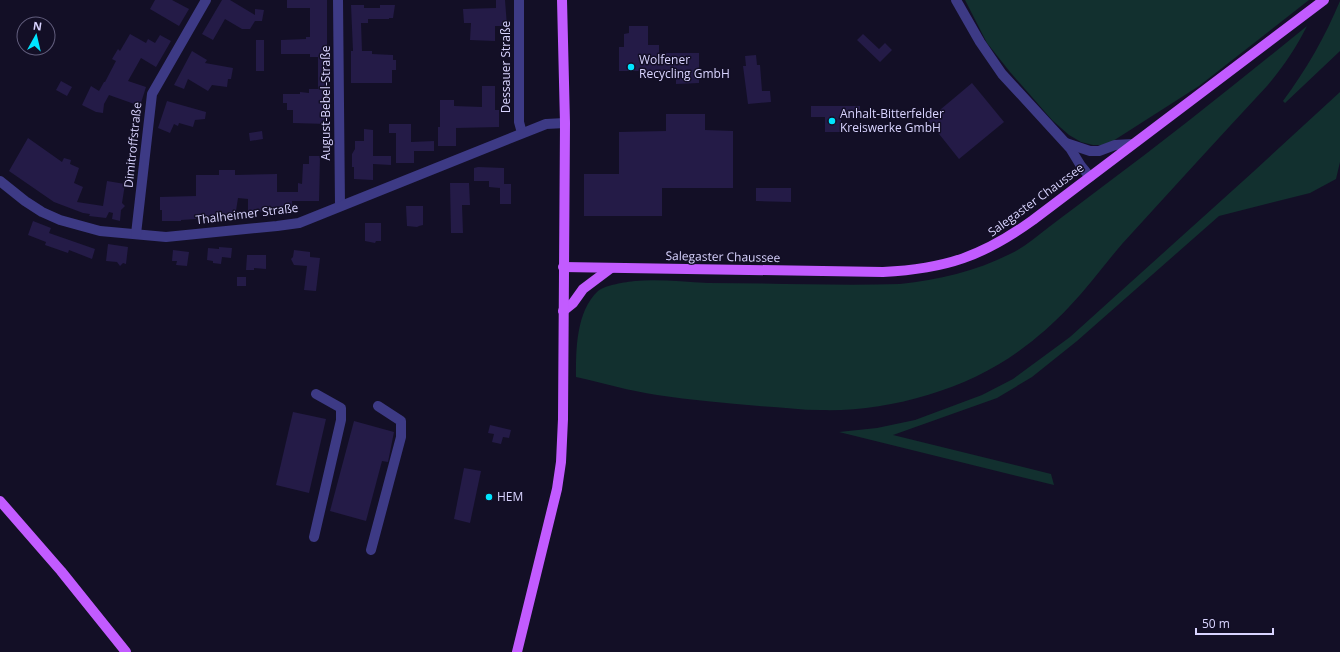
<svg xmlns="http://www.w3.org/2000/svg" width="1340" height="652" viewBox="0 0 1340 652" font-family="'Open Sans',sans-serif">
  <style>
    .green { fill: #12302f }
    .building { fill: #241b47 }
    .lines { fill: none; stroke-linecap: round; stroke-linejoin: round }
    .minor { stroke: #3d3a85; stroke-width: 10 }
    .major { stroke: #c25bff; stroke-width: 10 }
    .poi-dot { fill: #00e5ff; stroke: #130f26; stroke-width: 1.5 }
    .labels { text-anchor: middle; stroke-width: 3; stroke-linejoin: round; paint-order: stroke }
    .poi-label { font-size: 12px; fill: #d9d4ff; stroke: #130f26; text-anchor: start }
    .street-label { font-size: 12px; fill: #d9d4ff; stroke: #130f26 }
  </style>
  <rect width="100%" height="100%" fill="#130f26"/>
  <!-- green -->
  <g class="green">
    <path d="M965,0h344l-110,86 -86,55 -11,4h-9l-12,-3 -12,-7 -17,-15 -42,-48 -23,-29z"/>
    <path d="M1340,1v50l-55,52 -2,-2c23,-31 42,-64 57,-100z"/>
    <path d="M1307,26c-11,22 -24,41 -40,60 -49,53 -97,105 -145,158 -18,21 -34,43 -53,63 -15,16 -32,31 -50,44 -53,39 -132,61 -198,59 -20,0 -41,-3 -62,-4 -34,-3 -68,-6 -102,-11 -27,-4 -54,-12 -81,-18 0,-28 0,-65 22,-86 7,-6 28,-9 37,-10 25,-2 49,1 73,2 64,0 128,3 192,1 39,-4 77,-13 112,-31 14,-7 25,-17 37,-26 18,-14 36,-27 53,-40 70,-52 137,-106 205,-161z"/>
    <path d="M1340,92v70l-4,17 -26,14 -91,23 -142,125 -45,36 -35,21 -104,37 158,39 3,11 -215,-53 38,-4 38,-8 67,-25 31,-16 57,-42 183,-165z"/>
  </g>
  <!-- building -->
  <g class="building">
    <path d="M155,0h17l17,9 -10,17 -29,-17z"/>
    <path d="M222,0h8l25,15v-6l9,1 -2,11h-7l-5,8h-8l-17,-10 -12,21 -11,-6z"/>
    <path d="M287,0h40v124l-34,-1v-13h-6v-7h-4v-9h17v-2l9,1v-4h9v-32h-8v-3h-29v-14l25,-1v-2h4v-29h-23z"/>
    <path d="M496,0h9l2,26h-12v15l-25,-1 1,-17h-7l-1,-14 33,-1z"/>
    <path d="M351,5h13v3h16v-3h15l-2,13h-4v1h-21v4h-7l1,28h10v3l21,1v5h3v10h-4v13h-41v-32h2z"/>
    <path d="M629,26h19v19h11v8h40v30l-23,1v-13h-57v-24h5v-13l5,-1z"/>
    <path d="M130,34l16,9 2,-4 7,4 5,-8 11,6 -15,26 -15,-9 -13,23 18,6 -6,19 -31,-11 -5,9 -1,9 -7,-1 -14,-7 9,-19 8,5 5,-9h1l11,-21 -4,-2 6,-10 2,2z"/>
    <path d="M863,34l16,15 6,-6 7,7 -12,12 -23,-22z"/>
    <rect x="256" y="40" width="8" height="31"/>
    <path d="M192,51l15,9 -2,3 28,5 -2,11h-3l-1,8 -15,-2 -4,6 -20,-12 -4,10 -10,-4z"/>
    <path d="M756,55l1,10h3l2,26h8l1,11 -23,2 -5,-38h3l-1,-10z"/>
    <path d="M61,81l11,6 -5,9 -11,-6z"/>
    <path d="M972,83l32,39 -45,37 -31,-39z"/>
    <path d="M482,86h13v24h4v17l-43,1v18h-18v-19h2v-27h14v6l28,1z"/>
    <path d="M167,101l39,11 -1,7 -10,1 -2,7 -14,-4 -1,3 -4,-2 -4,9 -12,-5z"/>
    <path d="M811,106h49v11h-19v15h-16v-15h-14z"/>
    <path d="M666,114h39v16l28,1v57h-71v28h-78v-42h35v-42l47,-1z"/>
    <path d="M389,124h22v18l23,-1v10h-20v12h-18v-30h-7z"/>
    <path d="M364,129l9,1v26h18v9l-18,-1v16l-19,-1v-12h-2v-13l3,-5v-8h9z"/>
    <path d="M262,131l1,8 -13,2 -1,-8z"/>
    <path d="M28,138l34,24 2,-4 7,2 -1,4 9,4 -5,15 9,4 -6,15 26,4 4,-25 18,3 -3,19 3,3 -4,4 -1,11 -8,-2 1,-6 -4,-1 -3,6 -17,-2 1,-2 -7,-1 -29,-11 -45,-31z"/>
    <path d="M309,156h11l-1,45h-27v8h-6v2l-38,1v-13l-10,-1 -3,19h-39v2l-15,1v1h-19v-11h-2v-13l36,-1v-21h23v-5h16v5l42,-1v18h21v-9l4,1 1,-20h6z"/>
    <path d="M478,167l26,1v16h7v20h-11v-16l-11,-1v-6h-15v-13z"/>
    <path d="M450,183h19l1,22h-8l1,28h-12z"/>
    <path d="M756,188h35v14l-35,-1z"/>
    <path d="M406,206h17v19l-4,1 -2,1 -10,-1z"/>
    <path d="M33,221l18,7 -2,5 46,16 -3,10 -23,-9 -1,3 -23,-8 1,-3 -18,-7z"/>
    <path d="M365,223h16v18h-5l-1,2 -10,-2z"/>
    <path d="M108,244l20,3 -2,17 -3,-1 -3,3 -3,-4 -11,-1z"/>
    <path d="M219,247l13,1 -1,10 -9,-1 -1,7 -8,-1v-2l-6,-1 1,-12 11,1z"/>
    <path d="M173,250l16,2 -2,14 -11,-1 1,-4h-5z"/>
    <path d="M294,250l16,2v5l10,1 -4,33 -12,-1 3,-24 -13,-1 -3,-6 2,-2z"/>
    <path d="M247,255h19v14l-12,-1v2h-8z"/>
    <rect x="237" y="277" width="9" height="9"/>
    <path d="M293,412l33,7 -17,74 -33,-8z"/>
    <path d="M354,421l40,11 -6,30 -6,-1 -16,60 -36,-10z"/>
    <path d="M490,425l21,5 -2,8 -6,-1 -2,7 -9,-2 2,-8 -6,-1z"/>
    <path d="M464,468l17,3 -11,52 -16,-4z"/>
  </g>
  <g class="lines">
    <!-- minor -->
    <g class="minor">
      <path d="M338,0l2,206"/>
      <path d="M519,0v122l3,11"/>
      <path d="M956,0l24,42 22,32 68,74 11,18 9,11"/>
      <path d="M1066,143l24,8h9l16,-6 17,-1"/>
      <path d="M0,181l25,20 17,11 18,8 40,11 66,6 111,-11 22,-3 247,-99 19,-1"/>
      <path d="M136,234l16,-140 54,-94"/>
      <path d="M314,537l27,-117v-12l-25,-14"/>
      <path d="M371,550l30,-113v-16l-23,-15"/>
    </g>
    <!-- major -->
    <g class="major">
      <path d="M563,267l320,5c63,-3 100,-16 150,-52l291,-220"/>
      <path d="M563,311l10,-8 10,-14 28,-21"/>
      <path d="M0,501l61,70 65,81"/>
      <path d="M517,652l40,-163 4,-27 2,-43 2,-296 -3,-123"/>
    </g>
  </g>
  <!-- markers -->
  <g class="poi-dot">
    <circle cx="631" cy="67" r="4"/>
    <circle cx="832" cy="121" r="4"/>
    <circle cx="489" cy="497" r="4"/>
  </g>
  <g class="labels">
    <!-- poi labels -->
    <g class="poi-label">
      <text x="639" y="64">Wolfener<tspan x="639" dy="14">Recycling GmbH</tspan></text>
      <text x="840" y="118">Anhalt-Bitterfelder<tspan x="840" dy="14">Kreiswerke GmbH</tspan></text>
      <text x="497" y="501">HEM</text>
    </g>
    <!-- street labels -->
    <g class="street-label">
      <text transform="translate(506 67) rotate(-90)" y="4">Dessauer Straße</text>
      <text transform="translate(326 103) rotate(-90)" y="4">August-Bebel-Straße</text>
      <text transform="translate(133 145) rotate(-84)" y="4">Dimitroffstraße</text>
      <text transform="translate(1036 200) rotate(-36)" y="4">Salegaster Chaussee</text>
      <text transform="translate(247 214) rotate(-7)" y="4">Thalheimer Straße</text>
      <text transform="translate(723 257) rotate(1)" y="4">Salegaster Chaussee</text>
    </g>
  </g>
  <!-- north arrow -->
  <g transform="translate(36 36) rotate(8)"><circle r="19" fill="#130f26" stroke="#625e7d"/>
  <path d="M0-3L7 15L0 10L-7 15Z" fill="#00e5ff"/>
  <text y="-6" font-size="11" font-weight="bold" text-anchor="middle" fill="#d9d4ff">N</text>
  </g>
  <!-- scale -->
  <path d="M1196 628v6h77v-6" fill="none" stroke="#d9d4ff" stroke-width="2"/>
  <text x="1202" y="628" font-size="12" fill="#d9d4ff" stroke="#130f26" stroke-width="3" paint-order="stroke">50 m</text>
</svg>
